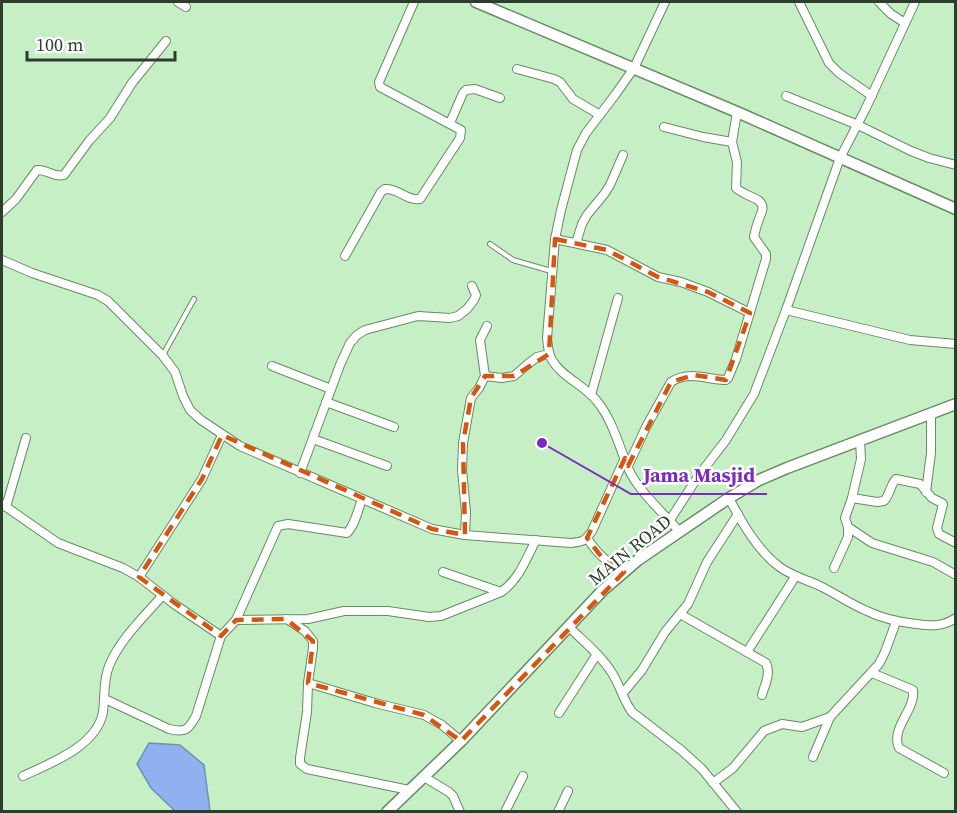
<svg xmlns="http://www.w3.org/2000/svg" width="957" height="813" viewBox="0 0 957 813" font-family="'Source Serif 4',serif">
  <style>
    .water { fill: #90b0ef; stroke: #738eb5; stroke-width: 1.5 }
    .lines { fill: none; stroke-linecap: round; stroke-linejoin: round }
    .lane-casing { stroke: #678b65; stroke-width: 6 }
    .street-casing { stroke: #678b65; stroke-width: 10 }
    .secondary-casing { stroke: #678b65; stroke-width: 13 }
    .lane { stroke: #fff; stroke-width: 4 }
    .street { stroke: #fff; stroke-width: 8 }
    .secondary { stroke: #fff; stroke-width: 10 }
    .marked { fill: none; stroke: #d5560f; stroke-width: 4.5; stroke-dasharray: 12 8; stroke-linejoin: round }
    .labels { text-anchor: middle; stroke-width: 5; stroke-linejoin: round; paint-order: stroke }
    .street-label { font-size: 18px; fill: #2e3e2d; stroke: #fff }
    .leader { fill: none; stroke: #7b2cbf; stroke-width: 2 }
    .callout-dot { fill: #7b2cbf; stroke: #fff; stroke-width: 2 }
    .callout-label { font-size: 20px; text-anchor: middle; font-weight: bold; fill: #7b2cbf; stroke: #fff; stroke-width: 5; stroke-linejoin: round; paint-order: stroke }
  </style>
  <rect width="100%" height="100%" fill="#c7efc5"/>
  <!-- water -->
  <path class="water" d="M149,743l31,2 24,20 6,46h-35l-24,-23 -14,-24z"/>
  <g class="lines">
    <!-- lane casing -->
    <g class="lane-casing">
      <g id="lane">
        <path d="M490,244l23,16 38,11"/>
        <path d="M163,355l31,-56"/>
      </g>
    </g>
    <!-- street casing -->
    <g class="street-casing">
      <g id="street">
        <path d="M178,2l8,5"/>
        <path d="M665,2l-31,66 -19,27 -29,38 -9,17 -16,60 -6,29 -8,99c1,7 1,16 5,22 10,17 32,25 44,40 17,20 23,47 33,70 8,19 36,45 50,61"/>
        <path d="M799,2l30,61 10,10 33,23"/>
        <path d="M879,2l12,12 14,9"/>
        <path d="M517,69l37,10 6,3 13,17 27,16"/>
        <path d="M786,96l72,29 53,26 18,7 27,7"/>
        <path d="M450,123l13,-30 3,-3 9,-1 25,9"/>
        <path d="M664,127l39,10 29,5"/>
        <path d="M2,212l14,-13 21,-29c10,-1 17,8 27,5l25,-34 21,-23 22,-35 34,-42"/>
        <path d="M555,239l52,11 51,27 23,5 27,10 42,21"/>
        <path d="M576,243l6,-19 5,-9 18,-22 5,-8 13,-30"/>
        <path d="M345,256l36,-64 4,-3c14,-1 21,12 35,10l40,-61 1,-8 -81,-43 -1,-5 35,-80"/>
        <path d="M2,260l30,13 66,22 10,6 55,55 12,16 8,24 7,14 11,10 39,26 192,83 33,6 106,8c12,-1 14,-2 21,-12l33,-73"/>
        <path d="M786,310l124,30 46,4"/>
        <path d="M272,366l59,23"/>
        <path d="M485,376l-5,-36 7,-14"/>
        <path d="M591,395l27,-97"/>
        <path d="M326,402l68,25"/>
        <path d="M313,439l74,27"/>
        <path d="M628,466l18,-39 25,-45c18,-12 36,-2 55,-2l2,-2 8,-19 30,-100v-5l-12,-17c1,-5 2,-10 4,-15 2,-8 9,-15 0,-22 -7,-4 -15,-6 -22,-12l1,-26 -5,-20 5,-30"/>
        <path d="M300,473l40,-108 10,-22 7,-8 8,-5 53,-14 32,2 8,-2 9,-7 7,-9 2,-5 -4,-9"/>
        <path d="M926,492l5,-39v-39"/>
        <path d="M729,498c12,23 27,50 48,67 12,10 27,14 41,20 17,8 32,19 49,26 16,8 32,11 49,13 15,2 26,3 40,-6"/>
        <path d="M852,498l25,4 7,-1c6,-6 6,-16 12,-22l24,5 12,14 10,5 1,1 -6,24 2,6 17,9"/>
        <path d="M2,504l56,39 65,25 16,9 35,27 47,32"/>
        <path d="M6,507l20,-69"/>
        <path d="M670,520l29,-45 27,-35 28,-46 32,-84 54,-152 25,-48 50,-108"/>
        <path d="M848,527l24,16 61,19 23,13"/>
        <path d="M465,535l1,-23 -4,-42 1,-27 8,-45 8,-10 6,-12 17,2 12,-2 15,-13 8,-6 12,-3"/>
        <path d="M587,538c12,18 19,23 37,34"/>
        <path d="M834,568l14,-31v-10l-3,-9 7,-20 9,-39 -1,-19"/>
        <path d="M443,572l58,20"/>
        <path d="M139,577l63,-98 20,-44"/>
        <path d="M680,614l86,49c5,11 -1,21 -4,32"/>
        <path d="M287,619l18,12 8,10v7l-5,35 -1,29 -7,46v6l7,5 102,21"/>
        <path d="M236,620l72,-1 36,-8h44l41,6 12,-1 60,-24c18,-12 25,-33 35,-52"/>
        <path d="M569,627c14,14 32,28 43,46 8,12 11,27 20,39l49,38 21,19 35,43"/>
        <path d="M747,652l48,-75"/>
        <path d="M872,673l41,17c3,20 -23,38 -14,58l45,25"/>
        <path d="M308,683l67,20 49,12 18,10 19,16"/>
        <path d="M623,693l19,-23 23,-38 23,-28 19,-42 31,-48"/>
        <path d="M105,699l64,30c17,4 19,1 27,-13l25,-80 15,-16 42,-94 10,-2 59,9c8,-8 11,-23 15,-34"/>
        <path d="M559,713l38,-59"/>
        <path d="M813,757l17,-40 49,-53 6,-12 11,-30"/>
        <path d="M23,776c28,-13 74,-30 80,-64 2,-16 0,-31 6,-46 11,-27 34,-48 53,-70"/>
        <path d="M424,777l25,15 4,4 7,16"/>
        <path d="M713,783l20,-15 31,-37 18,-7 20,3 28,-10"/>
        <path d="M505,812l18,-36"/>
        <path d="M558,812l10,-21"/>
      </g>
    </g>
    <!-- secondary casing -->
    <g class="secondary-casing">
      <g id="secondary">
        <path d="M476,2l261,110 219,97"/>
        <path d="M387,812l74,-71 142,-151 35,-30 91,-62 30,-18 28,-12 169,-64"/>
      </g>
    </g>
    <!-- lane -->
    <use href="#lane" class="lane"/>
    <!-- street -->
    <use href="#street" class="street"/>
    <!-- secondary -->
    <use href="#secondary" class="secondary"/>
  </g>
  <!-- marked area -->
  <path class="marked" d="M555,239l52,11 51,27 50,15 42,21 -24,67 -32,-5 -23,7 -43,84 -3,-8 -38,80 16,21 21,13 -163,169 -37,-26 -116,-32 5,-42 -27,-22 -50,1 -15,16 -82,-59 63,-98 20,-44 210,94 33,6 -2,-92 8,-45 14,-22h29l35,-22z"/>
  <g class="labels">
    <!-- street labels -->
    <g class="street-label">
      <text transform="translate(630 550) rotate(-39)" y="6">MAIN ROAD</text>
    </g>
  </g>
  <!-- callouts -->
  <path class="leader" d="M542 443L631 494H767"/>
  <circle class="callout-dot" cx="542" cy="443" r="6"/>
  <g class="callout-label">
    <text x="699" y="482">Jama Masjid</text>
  </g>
  <!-- border -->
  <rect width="957" height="813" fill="none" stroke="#2e3e2d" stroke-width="6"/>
  <!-- scale -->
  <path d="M27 51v9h148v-9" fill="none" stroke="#2e3e2d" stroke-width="3"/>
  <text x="36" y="51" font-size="18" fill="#2e3e2d" stroke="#ffffff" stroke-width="4.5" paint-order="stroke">100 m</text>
</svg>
